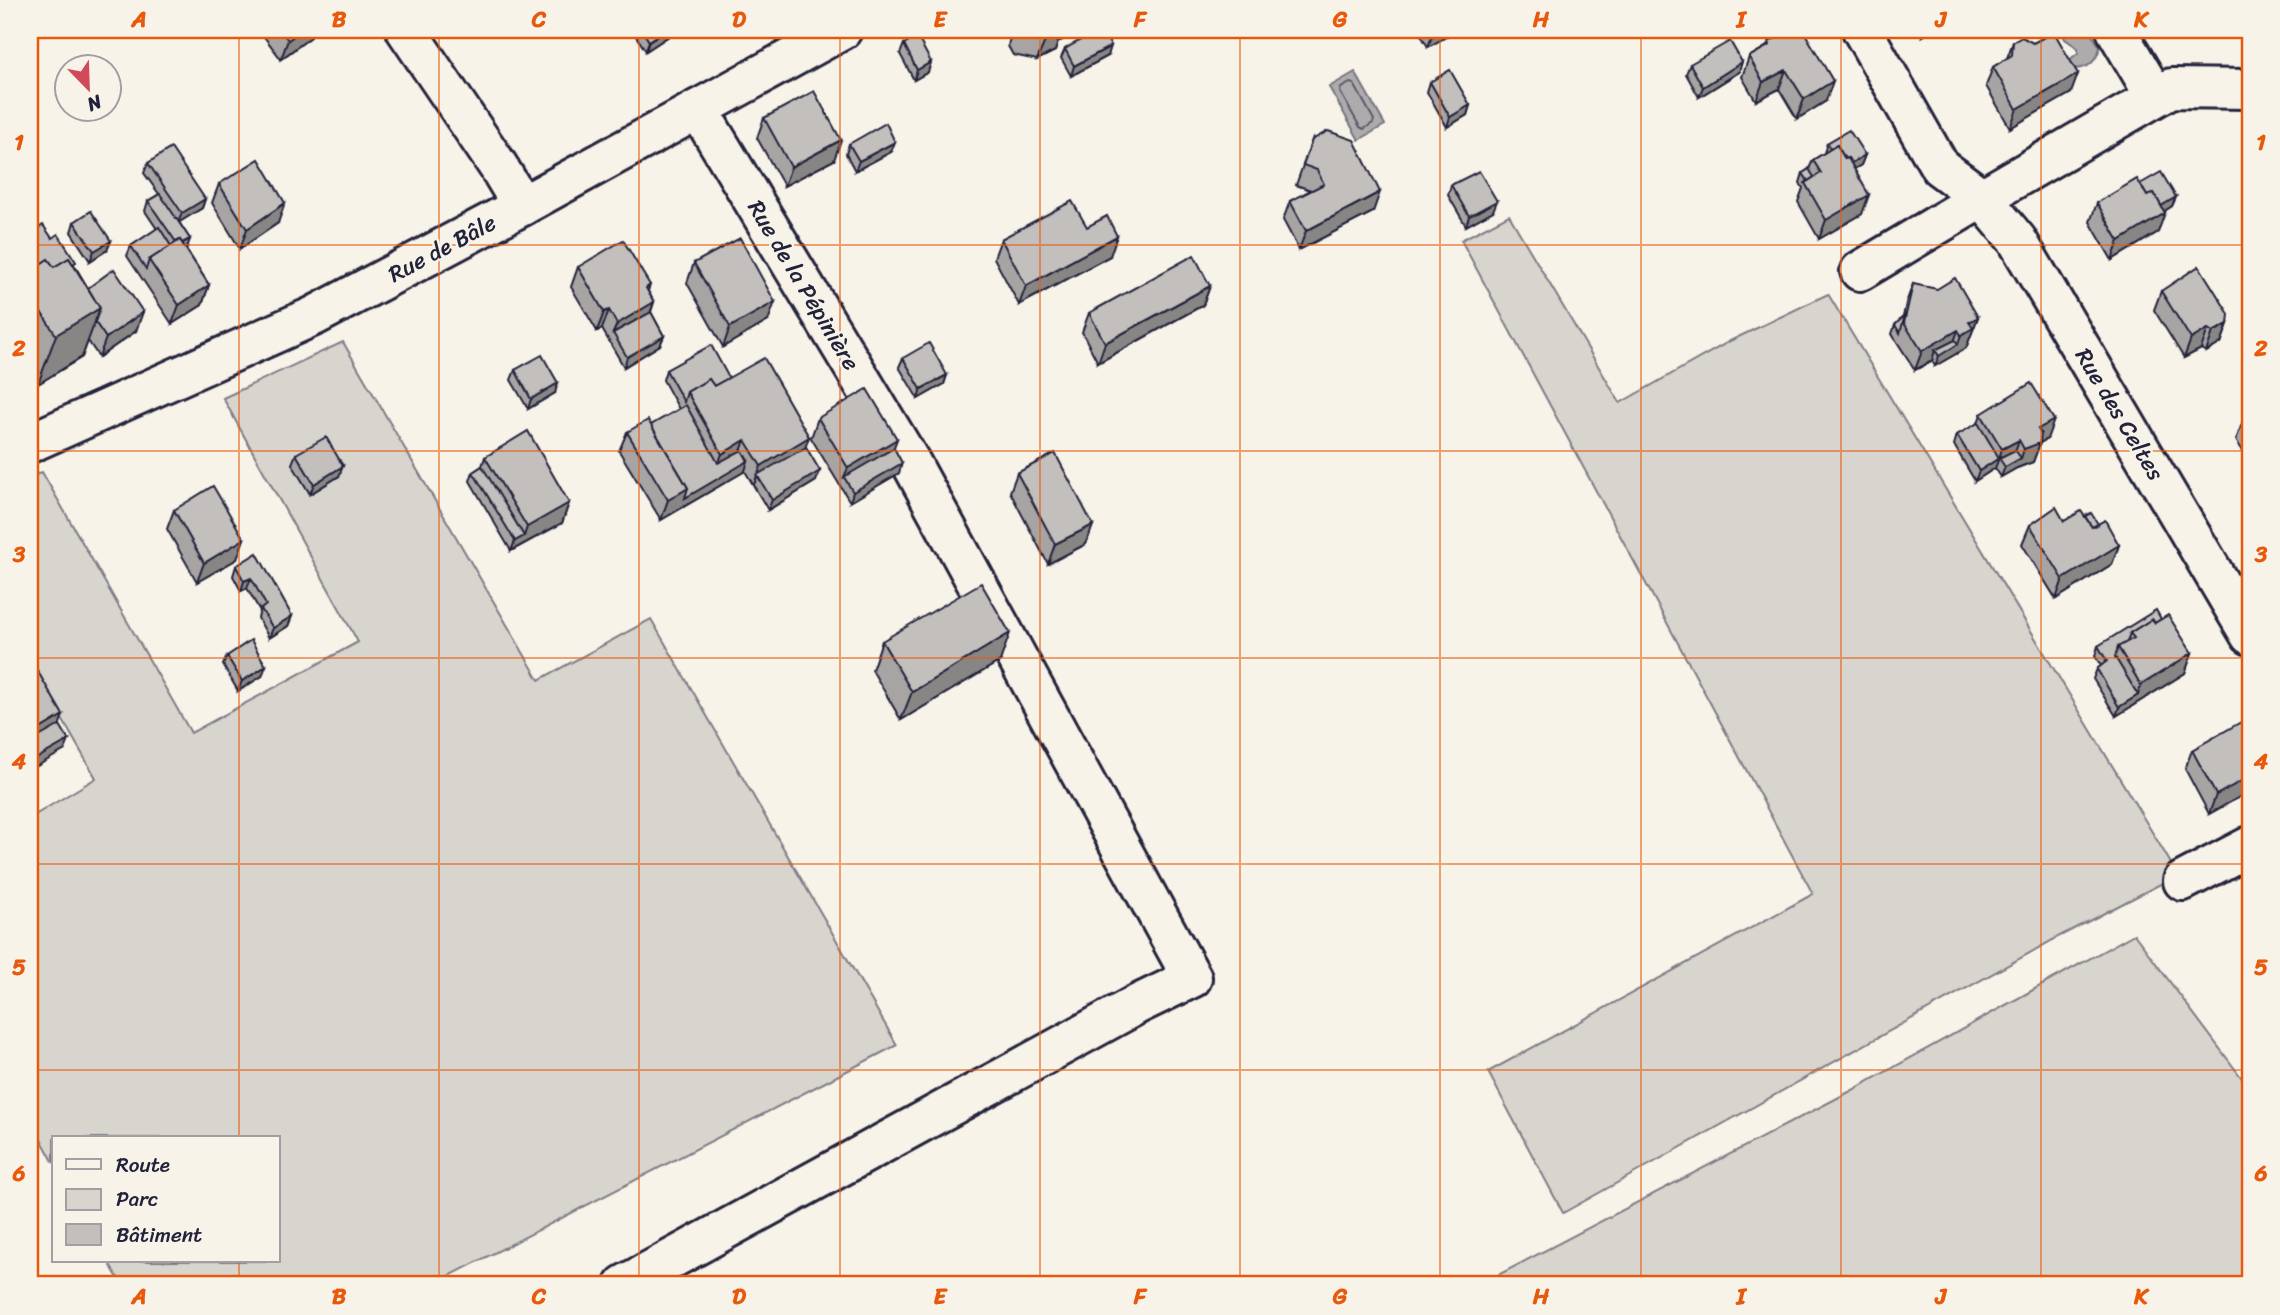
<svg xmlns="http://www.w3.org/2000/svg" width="2280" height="1315" viewBox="0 0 2280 1315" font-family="Sriracha,sans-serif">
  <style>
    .green { fill: #d8d5cf; stroke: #7d7c85; stroke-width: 2 }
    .water { fill: #aeabad; stroke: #76747f; stroke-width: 2 }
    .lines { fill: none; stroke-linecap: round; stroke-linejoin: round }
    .shore { stroke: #5a5969; stroke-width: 2 }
    .minor-casing { stroke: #22223b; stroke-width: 44 }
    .minor { stroke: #f7f3e8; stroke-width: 38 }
    .wall { fill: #a7a4a3; stroke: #22223b; stroke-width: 2 }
    .shaded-wall { fill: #888684; stroke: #22223b; stroke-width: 2 }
    .building { fill: #c2bfbd; stroke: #22223b; stroke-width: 2 }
    .grid { fill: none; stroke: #e8590c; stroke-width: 2; stroke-opacity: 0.55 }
    .labels { text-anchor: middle; stroke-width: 5; stroke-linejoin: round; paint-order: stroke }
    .street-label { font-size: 23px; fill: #22223b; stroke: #f7f3e8 }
    .neatline { fill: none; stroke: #e8590c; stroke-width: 2.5 }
    .grid-label { font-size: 23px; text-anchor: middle; font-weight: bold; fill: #e8590c }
  </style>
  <rect width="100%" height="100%" fill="#f7f3e8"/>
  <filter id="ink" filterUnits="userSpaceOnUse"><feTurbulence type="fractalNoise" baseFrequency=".0143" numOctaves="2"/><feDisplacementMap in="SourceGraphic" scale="14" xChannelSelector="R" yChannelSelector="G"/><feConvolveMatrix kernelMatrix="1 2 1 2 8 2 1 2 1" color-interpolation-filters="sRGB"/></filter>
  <g filter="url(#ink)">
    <!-- green -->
    <g class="green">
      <path d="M1509,215l111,188 112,-63 96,-46 350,581 -118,61 -497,277 -75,-141 325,-178 -352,-654z"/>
      <path d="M343,342l196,338 112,-61 246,426 -465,240h-310l-14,-24h170v-123h-224v25l-24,-44v-301l66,-40 -66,-115v-186l12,-5 149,261 167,-91 -135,-244z"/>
      <path d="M2134,934l116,155v196h-771l370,-193z"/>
    </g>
    <!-- water -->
    <g class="water">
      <path d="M2061,30h28l11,17c-4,16 -14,24 -31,21l-1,-7 10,-8v-5l-13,-9z"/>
      <path d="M1355,72l30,53 -26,15 -30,-53z"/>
    </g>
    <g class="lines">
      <!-- shore -->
      <path class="shore" d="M1350,83l4,1 20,36 -1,3 -9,6 -4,-2 -20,-35 1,-4z"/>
      <!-- minor casing -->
      <g class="minor-casing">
        <g id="minor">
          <path d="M406,30l92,136 24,40"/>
          <path d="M1862,30l78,137 42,31 189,-110 79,1"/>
          <path d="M2116,30l39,66"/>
          <path d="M1860,271l122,-73 35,42 233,395"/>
          <path d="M30,443l284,-127 208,-110 320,-176"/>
          <path d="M2183,881l67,-35"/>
          <path d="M624,1285l512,-280 56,-27 -282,-517 -212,-352"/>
        </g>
      </g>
      <!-- minor -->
      <use href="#minor" class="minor"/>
    </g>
    <!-- wall -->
    <g class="wall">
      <path d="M259,30h54l-2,7 -30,22z"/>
      <path d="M632,30h46l-32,21z"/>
      <path d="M1006,30h88l-16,8 -3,-5 -17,9 -3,9 -18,9 -24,-5 -5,-9 2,-9z"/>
      <path d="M1418,30h40l-30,17z"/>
      <path d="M2183,30h16l-5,3z"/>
      <path d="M2209,30h41v5l-30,-2z"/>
      <path d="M1769,42l57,59 -29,18 -18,-30 -23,12 -14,-24 7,-20 18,-11z"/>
      <path d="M2013,42l58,51 -61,35 -24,-42 7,-19 14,-9z"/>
      <path d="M904,44l27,18 -3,10 -14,8 -14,-26z"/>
      <path d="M1065,49l43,7 -37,20 -10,-18z"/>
      <path d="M1690,64l49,8 -40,25 -13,-23z"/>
      <path d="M1430,82l40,23 -3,10 -20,12 -20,-35z"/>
      <path d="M764,118l70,42 -50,26 -27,-48z"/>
      <path d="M1313,137l60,75 -74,38 -16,-30 7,-19 21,-11 -15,-5z"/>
      <path d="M1827,143l38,12 -4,10 -7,4 8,45 -43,25 -21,-37 5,-14 -3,-5 3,-10 6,-4 4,-9 11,-7z"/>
      <path d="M849,144l42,8 -36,19 -9,-17z"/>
      <path d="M148,163l57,36 -3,9 -23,14 11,17 -4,10 23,36 -7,20 -30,19 -45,-68 4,-10 26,-17 -12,-18 3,-10 11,-7 -15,-21z"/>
      <path d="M219,184l59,39 -38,26 -28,-46z"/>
      <path d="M1451,185l42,26 -27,15 -18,-31z"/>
      <path d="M2176,197l-4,9 -8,5 -6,21 -46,28 -22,-38 7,-19z"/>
      <path d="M74,222l37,19 -4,9 -17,11 -19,-29z"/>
      <path d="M30,223l5,7 17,8 23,28 13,22 48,43 -37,26 -11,-16 -6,16 -44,27 -8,-13z"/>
      <path d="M1087,227l23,29 -91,49 -25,-47 7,-19z"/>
      <path d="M694,263l74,58 -45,26 -36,-64z"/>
      <path d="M578,267l72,18 -2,6 6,11 -3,10 13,24 -4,9 -36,22 -22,-38 -5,2 -26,-44z"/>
      <path d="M1913,284l65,33 -12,31 -31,18 -3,-5 -17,9 -23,-36 3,-9 8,-8 3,-14z"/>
      <path d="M1210,286l-7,19 -105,58 -16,-31 7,-19z"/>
      <path d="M2161,291l67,33 -7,19 -15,9 -5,-3 -17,9 -30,-48z"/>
      <path d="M903,358l44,17 -3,9 -26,15 -19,-32z"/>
      <path d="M515,370l40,23 -27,16 -17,-29z"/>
      <path d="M666,370l63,8 77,69 10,34 -48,29 -23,-39 -84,49 -42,-69 8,-19 24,-7 28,-16 -16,-29z"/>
      <path d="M1981,414l66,25 -7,4 -7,19 -16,6 -16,9 -6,-9 -20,13 -21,-36 3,-10 21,-12z"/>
      <path d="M2250,416v47l-14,-23 7,-19z"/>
      <path d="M818,418l76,30 5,25 -49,29 -39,-64z"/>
      <path d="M296,454l43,22 -29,18 -18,-30z"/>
      <path d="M485,457l84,46 -7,20 -51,28 -41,-70 3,-9 9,-6z"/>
      <path d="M1017,473l76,52 -7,19 -38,20 -38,-72z"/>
      <path d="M174,510l63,49 -40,23 -30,-53z"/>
      <path d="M2085,516l13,8 21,21 -7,19 -56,35 -34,-55 8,-19 34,-4z"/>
      <path d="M236,566l56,50 -4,10 -19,12 -11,-20 2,-7 -13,-23 -6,3 -8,-15z"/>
      <path d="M2161,619l31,34 -7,20 -69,43 -23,-37 4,-10 4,-3 -6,-10 3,-10z"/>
      <path d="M882,641l118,20 -99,59 -29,-50z"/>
      <path d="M227,656l35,20 -24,15 -15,-26z"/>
      <path d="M2250,738v53l-41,23 -24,-45 7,-19z"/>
    </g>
    <!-- shaded-wall -->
    <g class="shaded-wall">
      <path d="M302,30h11l-2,7 -30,22 7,-19z"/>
      <path d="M666,30h12l-32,21 3,-10z"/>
      <path d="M1062,30h14l-1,3 -17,9 -3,9 -18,9 8,-19z"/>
      <path d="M1081,30h13l-16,8z"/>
      <path d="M1434,30h24l-30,17z"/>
      <path d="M1925,30h7l-9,6z"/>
      <path d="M2222,30h28v5l-30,-2z"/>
      <path d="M1111,46l-3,10 -37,20 3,-10z"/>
      <path d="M931,62l-3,10 -14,8 3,-10z"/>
      <path d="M1742,62l-3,10 -40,25 4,-10z"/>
      <path d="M1786,70l-7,19 -23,12 7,-19z"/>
      <path d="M2078,74l-7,19 -61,35 7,-19z"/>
      <path d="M1833,81l-7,20 -29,18 7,-20z"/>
      <path d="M1470,105l-3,10 -20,12 3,-10z"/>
      <path d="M841,140l-7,20 -50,26 7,-19z"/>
      <path d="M895,142l-4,10 -36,19 4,-10z"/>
      <path d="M1865,155l-4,10 -23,13 4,-10z"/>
      <path d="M1380,192l-7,20 -74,38 7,-19z"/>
      <path d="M1869,195l-7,19 -43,25 7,-19z"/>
      <path d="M2176,197l-4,9 -21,14 3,-10z"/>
      <path d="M205,199l-3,9 -24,15 4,-10z"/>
      <path d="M1497,201l-4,10 -27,15 3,-10z"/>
      <path d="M285,203l-7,20 -38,26 7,-20z"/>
      <path d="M2165,213l-7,19 -46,28 7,-19z"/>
      <path d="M1117,236l-7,20 -91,49 7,-19z"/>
      <path d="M190,239l-3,9 -13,8 4,-10z"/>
      <path d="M111,241l-4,9 -17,11 4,-10z"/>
      <path d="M209,285l-7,20 -30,19 7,-19z"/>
      <path d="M1210,286l-7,19 -105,58 7,-20z"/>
      <path d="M654,302l-7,20 -34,11 4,-9z"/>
      <path d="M775,302l-7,19 -45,26 7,-20z"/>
      <path d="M100,308l-18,49 -44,27 18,-49z"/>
      <path d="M609,310l-7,19 -5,2 7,-19z"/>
      <path d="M143,312l-7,19 -37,26 7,-19z"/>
      <path d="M1978,317l-12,31 -31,18 4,-10 -4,-6 -3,11 -17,9 7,-19 36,-21 -6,18 6,-4 3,-9 8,-13z"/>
      <path d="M2228,324l-7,19 -15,9 7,-20z"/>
      <path d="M2208,329l-7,20 -17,9 7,-19z"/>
      <path d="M664,336l-4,9 -36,22 3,-10z"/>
      <path d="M947,375l-3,9 -26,15 3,-10z"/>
      <path d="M558,383l-3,10 -27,16 3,-10z"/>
      <path d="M2054,420l-7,19 -7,4 -7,19 -16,6 -16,9 4,-10 16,-9 3,-9 14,-20z"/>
      <path d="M809,437l-7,20 -45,18 -3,10 7,-19z"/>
      <path d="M897,439l-7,19 -46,19 4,-9z"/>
      <path d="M745,440l-7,20 -23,13 7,-19z"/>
      <path d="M2019,440l-7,20 -13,-2 3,-9z"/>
      <path d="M1999,458l-4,10 -20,13 4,-10z"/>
      <path d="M748,461l-3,10 -84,49 7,-20 20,-12z"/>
      <path d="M902,463l-3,10 -49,29 3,-10z"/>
      <path d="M343,466l-4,10 -29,18 4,-10z"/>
      <path d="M820,471l-4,10 -48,29 4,-10z"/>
      <path d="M569,503l-7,20 -51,28 4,-10 9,-5 3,-9z"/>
      <path d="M1093,525l-7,19 -38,20 7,-20z"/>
      <path d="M244,539l-7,20 -40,23 7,-19z"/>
      <path d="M2119,545l-7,19 -56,35 7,-20z"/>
      <path d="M251,578l-4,10 -6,3 3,-10z"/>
      <path d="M292,616l-4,10 -19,12 4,-10z"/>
      <path d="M1010,633l-10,28 -99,59 11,-28z"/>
      <path d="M2192,653l-7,20 -69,43 3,-9 19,-12 3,-10z"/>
      <path d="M266,666l-4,10 -24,15 4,-10z"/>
      <path d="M63,715l-7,20 -26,15v-15z"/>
      <path d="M69,740l-4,10 -35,20v-8z"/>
      <path d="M2250,776v15l-41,23 7,-19z"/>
    </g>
    <!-- building -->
    <g class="building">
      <path d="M280,30h22l-14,10z"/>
      <path d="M642,30h24l-17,11z"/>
      <path d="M1017,30h45v1l-17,10 -25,-6z"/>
      <path d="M1098,30h4l9,16 -37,20 -9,-17z"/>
      <path d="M1790,30h13l30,51 -29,18 -18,-29 -23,12 -14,-25 21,-12 -1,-3z"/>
      <path d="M2054,32l24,42 -61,35 -24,-42 19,-12 1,-13 9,-5 11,6z"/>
      <path d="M917,36l14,26 -14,8 -13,-26z"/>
      <path d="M1730,41l12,21 -39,25 -13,-23z"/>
      <path d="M1450,70l20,35 -20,12 -20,-35z"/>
      <path d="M814,91l27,49 -50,27 -27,-49z"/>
      <path d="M886,123l9,19 -36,19 -10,-17z"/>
      <path d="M1849,130l16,25 -14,8 -3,-5 -3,1 -8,-14 -7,4 -3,-6z"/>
      <path d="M1328,131l26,9 26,52 -74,39 -16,-30 34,-17 -7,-14 -14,-5 9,-25z"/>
      <path d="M1837,145l8,14 3,-1 21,37 -43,25 -21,-37 16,-10 -8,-13z"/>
      <path d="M171,148l34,51 -23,14 -34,-50z"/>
      <path d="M259,159l26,44 -38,26 -28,-45z"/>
      <path d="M1809,169l5,8 -6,4 -5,-8z"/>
      <path d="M1479,171l18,30 -28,15 -18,-31z"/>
      <path d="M2161,172l15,25 -15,9 -7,-13 -7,3 -7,-12z"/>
      <path d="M2137,179l10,17 7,-3 11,20 -46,28 -22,-38z"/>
      <path d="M160,194l30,45 -8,4 -2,-3 -4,2 -28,-41z"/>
      <path d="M1072,201l15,26 20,-11 10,20 -91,50 -25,-47z"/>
      <path d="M91,211l20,30 -17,10 -20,-29z"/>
      <path d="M30,223l5,7 8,-5 9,13 6,-4 18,28 -3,2 -4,-6 -15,9 -6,-8 -18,12v-13l2,-2 -2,-4z"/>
      <path d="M159,227l12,19 -22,14 -3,9 -15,-23z"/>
      <path d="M740,238l35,64 -45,25 -36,-64z"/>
      <path d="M180,240l29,45 -30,20 -30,-45z"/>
      <path d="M623,240l27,45 -4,3 8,14 -37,22 -8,-14 -5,2 -26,-45z"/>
      <path d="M1194,255l16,31 -105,57 -16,-30z"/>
      <path d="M69,258l31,50 -44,27 -26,-40v-24l18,-12 6,8z"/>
      <path d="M2199,266l30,48 -1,10 -15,8 -5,-3 -17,10 -30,-48z"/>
      <path d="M114,269l29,43 -37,26 -11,-16 5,-14 -12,-20z"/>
      <path d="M1955,278l23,39 -9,5 4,6 -12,7 -3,-5 -36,21 -18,-28 9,-39 24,5z"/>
      <path d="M651,312l13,24 -37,21 -14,-24z"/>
      <path d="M1905,315l-5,18 -5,-8z"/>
      <path d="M1955,340l3,4 -19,12 -4,-6z"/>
      <path d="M929,343l18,32 -26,14 -18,-31z"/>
      <path d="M711,345l18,33 -15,8 -5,-7 -22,13 -3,10 -18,-32z"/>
      <path d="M542,355l16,28 -27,16 -16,-29z"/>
      <path d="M764,358l45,79 -48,29 -16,-26 -23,14 -35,-62 22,-13 5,7z"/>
      <path d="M2031,383l23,37 -16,9 3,5 -1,9 -16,6 -5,-9 -17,9 -21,-35z"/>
      <path d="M867,389l30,50 -49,29 -30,-50z"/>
      <path d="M686,405l32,58 24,-13 6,11 -63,37 3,-10 -37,-63z"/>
      <path d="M2250,416v16l-7,-11z"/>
      <path d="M648,420l40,68 -20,12 -41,-68z"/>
      <path d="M1978,423l21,35 -20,13 -22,-36z"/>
      <path d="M528,431l41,72 -42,24 -42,-70z"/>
      <path d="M326,437l17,29 -29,18 -18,-30z"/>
      <path d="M806,447l14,24 -48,29 -15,-25z"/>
      <path d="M894,448l8,15 -49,29 -9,-15z"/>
      <path d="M2015,450l6,8 -16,9 -6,-9z"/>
      <path d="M1055,453l38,72 -38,19 -38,-71z"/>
      <path d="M482,466l42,70 -9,5 -42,-69z"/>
      <path d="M213,486l31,53 -40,24 -30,-53z"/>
      <path d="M2056,507l8,14 17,-10 11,16 13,-7 14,25 -56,34 -33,-54z"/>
      <path d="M2091,513l7,11 -6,3 -7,-11z"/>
      <path d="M257,553l35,63 -19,12 -12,-19 5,-4 -15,-27 -7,3 -8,-15z"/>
      <path d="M981,583l29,50 -98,59 -30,-51z"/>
      <path d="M2156,610l5,9 -6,4 -3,-4 -22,14 -3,9 -9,5 -3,10 23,38 -19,12 -22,-38 10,-8 -9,-15z"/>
      <path d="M2168,615l24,38 -51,32 -23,-38 16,-9 -4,-5 22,-14 3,4z"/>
      <path d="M251,640l15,26 -24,15 -15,-25z"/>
      <path d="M30,658l33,57 -33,20z"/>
      <path d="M2241,722l9,16v38l-34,19 -24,-45z"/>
      <path d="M60,725l9,15 -39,22v-20z"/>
    </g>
  </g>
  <!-- grid -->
  <path class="grid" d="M239,30v1108M439,30v1255M639,30v1255M840,30v1255M1040,30v1255M1240,30v1255M1440,30v1255M1641,30v1255M1841,30v1255M2041,30v1255M30,245h2220M30,451h2220M30,658h2220M30,864h2220M30,1070h2220M239,1261v24"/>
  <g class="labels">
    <!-- street labels -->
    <g class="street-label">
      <text transform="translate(442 248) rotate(-28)" y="8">Rue de Bâle</text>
      <text transform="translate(804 285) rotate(59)" y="8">Rue de la Pépinière</text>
      <text transform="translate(2120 414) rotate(59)" y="8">Rue des Celtes</text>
    </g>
  </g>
  <!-- margin -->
  <rect width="2280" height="1315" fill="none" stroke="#f7f3e8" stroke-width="77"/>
  <!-- legend -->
  <rect x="52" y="1136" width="228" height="126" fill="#f7f3e8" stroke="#a29fa3" stroke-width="2"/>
  <rect x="66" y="1159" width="35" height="10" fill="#f7f3e8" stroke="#a29fa3" stroke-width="2"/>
  <text x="116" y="1172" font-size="21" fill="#22223b">Route</text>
  <rect x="66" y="1189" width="35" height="21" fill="#d8d5cf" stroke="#a29fa3" stroke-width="2"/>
  <text x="116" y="1206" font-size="21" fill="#22223b">Parc</text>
  <rect x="66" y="1224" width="35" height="21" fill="#c2bfbd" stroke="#a29fa3" stroke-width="2"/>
  <text x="116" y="1242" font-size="21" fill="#22223b">Bâtiment</text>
  <!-- north arrow -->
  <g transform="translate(88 88) rotate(157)"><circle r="33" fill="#f7f3e8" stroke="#a29fa3" stroke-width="2"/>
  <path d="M0-5L12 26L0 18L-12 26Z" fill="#d1495b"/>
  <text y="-10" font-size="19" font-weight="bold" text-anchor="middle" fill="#22223b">N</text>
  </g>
  <rect x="38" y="38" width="2204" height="1238" class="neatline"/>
  <g class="grid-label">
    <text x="139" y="27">A</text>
    <text x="339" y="27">B</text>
    <text x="539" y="27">C</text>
    <text x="739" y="27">D</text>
    <text x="940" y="27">E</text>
    <text x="1140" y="27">F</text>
    <text x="1340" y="27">G</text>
    <text x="1541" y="27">H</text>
    <text x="1741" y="27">I</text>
    <text x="1941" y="27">J</text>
    <text x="2141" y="27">K</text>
    <text x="19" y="150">1</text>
    <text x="2261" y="150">1</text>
    <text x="19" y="356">2</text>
    <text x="2261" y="356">2</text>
    <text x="19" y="562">3</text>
    <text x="2261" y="562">3</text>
    <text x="19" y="769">4</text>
    <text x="2261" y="769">4</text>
    <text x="19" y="975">5</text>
    <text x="2261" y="975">5</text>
    <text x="19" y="1181">6</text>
    <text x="2261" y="1181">6</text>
    <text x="139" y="1304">A</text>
    <text x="339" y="1304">B</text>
    <text x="539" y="1304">C</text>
    <text x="739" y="1304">D</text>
    <text x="940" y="1304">E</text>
    <text x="1140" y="1304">F</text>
    <text x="1340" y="1304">G</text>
    <text x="1541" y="1304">H</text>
    <text x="1741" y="1304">I</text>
    <text x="1941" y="1304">J</text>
    <text x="2141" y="1304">K</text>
  </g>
</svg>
